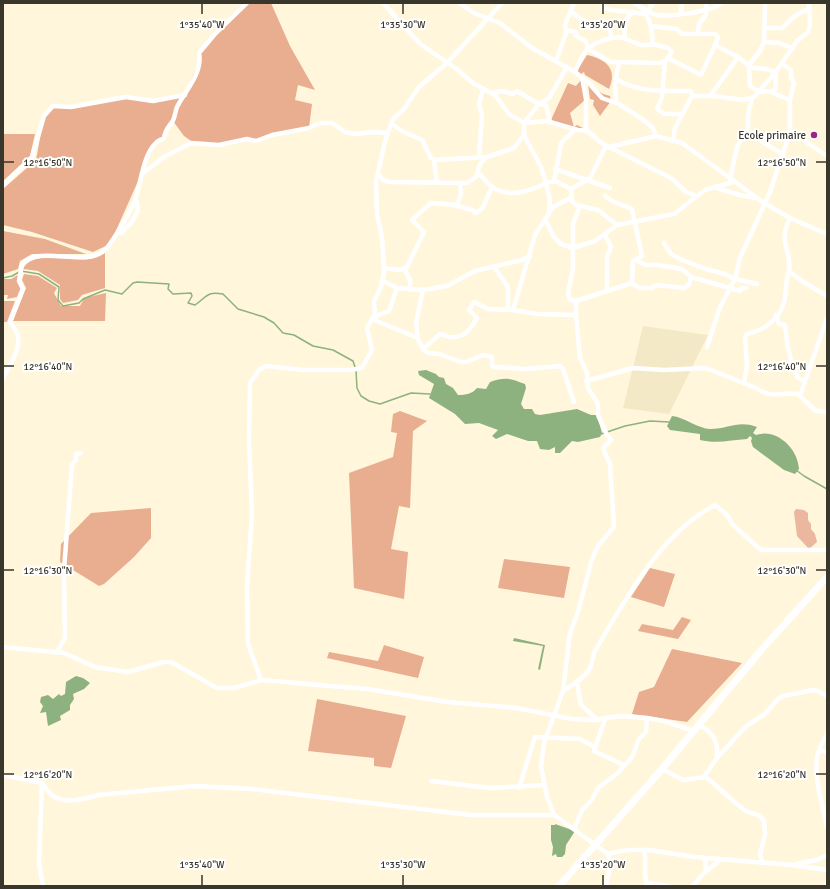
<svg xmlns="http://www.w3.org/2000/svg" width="830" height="889" viewBox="0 0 830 889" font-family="Signika,sans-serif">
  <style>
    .built { fill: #f4e9c7 }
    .green { fill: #ebb79e }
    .forest { fill: #e9ad8f }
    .water { fill: #8db27f }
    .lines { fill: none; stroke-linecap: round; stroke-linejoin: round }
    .stream { stroke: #8db27f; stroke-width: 1.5 }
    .street { stroke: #fff; stroke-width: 4.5 }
    .secondary { stroke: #fff; stroke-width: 7 }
    .ticks { fill: none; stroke: #39362c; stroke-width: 1.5 }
    .poi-dot { fill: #9b2580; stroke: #fff; stroke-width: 1.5 }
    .labels { text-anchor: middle; stroke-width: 4; stroke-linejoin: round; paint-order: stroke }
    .poi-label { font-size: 11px; fill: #39362c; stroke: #fff; text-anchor: end }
    .ticks-label { font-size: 10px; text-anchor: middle; fill: #39362c; stroke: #fff; stroke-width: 4; stroke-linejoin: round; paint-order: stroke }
  </style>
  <rect width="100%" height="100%" fill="#fff6dc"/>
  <!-- built -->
  <path class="built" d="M643,326l65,9 -39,79 -46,-6z"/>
  <!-- green -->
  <path class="green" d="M796,509l8,1 4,3v7l3,4v5l4,5 2,8 -8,7 -12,-13 -3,-24z"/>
  <!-- forest -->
  <g class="forest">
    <path d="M247,3h24l19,43 25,44 -17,-5 -3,15 17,4 -3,24 -37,7 -16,6 -9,-2 -18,4h-35l-10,-7 -11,-15 -9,17 -9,5 -45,101 -17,8 -61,-20 -29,-7v-36l33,-29 8,-44 9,-10 18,1 55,-10 21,4 37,-6 16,-35 -1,-7z"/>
    <path d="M587,55c19,4 31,14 22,34l-24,-14 -1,-3 -3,2 -4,-3z"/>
    <path d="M581,80l4,20 -15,13 4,14 3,-2 6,3 -3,1 -29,-9 17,-37 8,3z"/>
    <path d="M588,84l15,10 7,2 1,5 -11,15 -7,-11 1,-5 -4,-1z"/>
    <path d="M3,134h32l-5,22 -27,25z"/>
    <path d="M3,231l42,8 41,15h-54l-12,7 -2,8 -15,5z"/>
    <path d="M105,253v35l-23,7 -4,5 -15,3 -3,-4v-14l-22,-14 -15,-2c10,-20 49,-7 68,-10 4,-1 10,-4 14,-6z"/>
    <path d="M24,274l14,2 19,12 -3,5 7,13h19l4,-8 22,-5 -1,28h-92l13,-33 -4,-8z"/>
    <path d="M18,275l3,12 -4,10 -10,2 1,-4h-5v-16h8z"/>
    <path d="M3,301h12l-8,21h-4z"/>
    <path d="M400,411l27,10 -14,10 -3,77 -11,-2 -8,43 17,3 -4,47 -50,-11 -5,-115 44,-16 4,-24 -6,-1 2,-18z"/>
    <path d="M151,508v30l-17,19 -30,27 -5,2 -39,-24 1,-18 30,-31z"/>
    <path d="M504,559l66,8 -6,31 -66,-10z"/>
    <path d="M650,568l25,6 -11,33 -33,-10z"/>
    <path d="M682,617l9,3 -13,19 -40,-8 4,-7 31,6z"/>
    <path d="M384,645l40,12 -6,21 -91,-20 2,-6 49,9z"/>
    <path d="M672,649l70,14 -55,59 -55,-8 7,-22 15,-5z"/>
    <path d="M317,699l89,17 -15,52 -17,-2v-8l-66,-7z"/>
  </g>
  <!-- water -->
  <g class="water">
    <path d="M426,370l10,4 3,3 5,1 2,6 7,4 5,7c8,0 14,-1 19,-7l9,1 4,-7c15,-5 20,-4 35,2l1,4 -5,16 3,5h8l3,5 5,1 37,-6 14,6h6l5,18 -2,4 -22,5 -6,-1 -12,12h-5v-6l-6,3 -9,-1 -3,-8h-9l-21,-7 -11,5 -4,-3 6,-6 -19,-7 -14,1 -10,-10 -26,-16 5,-14 -15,-9 -1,-4z"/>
    <path d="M672,416c12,1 27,13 38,13 19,0 28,-9 47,-2l-4,6 3,2c21,-7 42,14 43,34l-4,5 -11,-4 -31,-23 -2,-6 1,-3 -2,-2 -3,3c-15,1 -31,5 -47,1v-6l-30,-4 -3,-4z"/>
    <path d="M514,638l31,7 -5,25 -2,-1 5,-23 -30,-5z"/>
    <path d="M76,676l7,2 7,5 -6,6 -11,5 1,5 -4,6v5l-10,6 1,4 -13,6 -2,-14 -6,1 3,-7 -3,-4 1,-5 7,-2 5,4 6,-5 2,2 4,-2 1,-12z"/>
    <path d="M555,824l20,7 -9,14 -1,9 -3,3h-5l-1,-3 -4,2 1,-9 -2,-7v-15h4z"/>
  </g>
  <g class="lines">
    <!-- stream -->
    <g class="stream">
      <path d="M3,278l9,-2 9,-5 18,3 20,13 -1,13 5,6 16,-3 4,-4 22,-9 17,4 11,-11 4,-1 32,2 -1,5 5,5 18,-1 1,3 -4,7 7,2c12,-8 11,-14 28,-11l15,15 26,8 10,6 9,10 11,2 19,11 20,4 20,11 2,6"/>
      <path d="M356,371l1,17 4,8 8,5 11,3 31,-11 19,1"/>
      <path d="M601,434l24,-8 25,-5 19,1"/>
      <path d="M796,470l8,6 23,13"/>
    </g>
    <!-- street -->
    <g class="street">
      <path d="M383,3l37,41 34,23 19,16 22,12 14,19 15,9 22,-2 32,9 10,1 13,12 70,35 15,14 11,4"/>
      <path d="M459,3l15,10 26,10 32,25 43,24 12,9 15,17 17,6 26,17 8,7 3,8 26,7 82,60 26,15 37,16"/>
      <path d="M603,3v6l43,5"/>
      <path d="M643,8c4,3 9,6 14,7 13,2 54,-3 64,-12"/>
      <path d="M571,11c11,10 21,17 36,15v3l3,-1 1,10"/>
      <path d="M648,11l5,-8"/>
      <path d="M681,14l1,-11"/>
      <path d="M651,26l26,3 5,5h33l3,3 -3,8 23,12"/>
      <path d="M764,28h18l14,-13 14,-7"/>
      <path d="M566,30l10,2v4l10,5 2,8 23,13h8l-4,22 1,18"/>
      <path d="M698,34l1,-10 7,-9v-12"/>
      <path d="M625,39c-1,-10 -1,-19 7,-26"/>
      <path d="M764,42l15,1 13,5"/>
      <path d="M668,58l33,17 14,-30"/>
      <path d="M556,61l10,-28 -1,-8 9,-22"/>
      <path d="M665,61l-3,36 -5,12 8,5h17"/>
      <path d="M619,62l41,1 5,-2 7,-9 -4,-4 -15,-4c-1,-16 -4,-35 -19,-41"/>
      <path d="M748,66l12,-15 4,-9 1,-39"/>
      <path d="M749,66c8,5 16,-1 26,7l1,14 -3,6 1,-2 -15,1 -9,-6z"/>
      <path d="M567,67l-18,31 -10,6 -15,19v12l17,32 5,16 10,-2 15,8"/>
      <path d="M575,72c3,-7 6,-16 12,-22 7,-8 26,-15 37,-12 11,4 16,10 29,6"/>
      <path d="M582,77l4,22v31"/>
      <path d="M616,79c23,14 49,12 75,12l1,5"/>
      <path d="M492,93l10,-2 11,3 4,-3 22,13 7,1 4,17"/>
      <path d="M773,93l17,7"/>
      <path d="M711,95l27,-38 11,9"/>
      <path d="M392,124l10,7 20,9 9,18 3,2 53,-3"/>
      <path d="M790,131l37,25"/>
      <path d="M747,132l35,22"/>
      <path d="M673,141l2,-13 17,-32h23l28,4 11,-3 21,-24 22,-32 11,-9 2,-7 -1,-22"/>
      <path d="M609,147l47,-11"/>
      <path d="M479,157l3,-42 -3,-11 4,-15"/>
      <path d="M434,160l3,23"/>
      <path d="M555,169l55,19"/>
      <path d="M478,173c6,5 12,14 19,17 17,7 34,1 49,-7l4,17 -1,12"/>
      <path d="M142,174l22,-17 27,-14 28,2 28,-6 9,2 16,-6 37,-7 11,-5h12l13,9 10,2 17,-2 16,1"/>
      <path d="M378,174l5,6 7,2 77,1 9,-6 4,-13 7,-7 27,-9 10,-13"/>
      <path d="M730,179l7,-32 11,-19v-13l4,-17"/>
      <path d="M554,181l7,-37c3,-6 10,-8 13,-15"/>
      <path d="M3,185l29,-28 12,-41 9,-10 18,1 55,-10 27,4 32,-6"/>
      <path d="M717,188l23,7 16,3"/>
      <path d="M571,189l1,12 4,4 22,5 19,15"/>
      <path d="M571,189l19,-11 16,-32"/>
      <path d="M453,205l20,5 2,3c12,-4 10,-17 18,-26"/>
      <path d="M790,218c-13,26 2,30 -1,53l13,10 25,15"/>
      <path d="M545,219l9,18 7,7 12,4 22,-7 22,-16 57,-11 31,-24 28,-8"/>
      <path d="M121,233l10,-10 7,-12 -2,-12"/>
      <path d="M605,235l6,12 -4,10v34"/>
      <path d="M664,243l7,11 11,6 24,9 19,5 10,5 22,5"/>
      <path d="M636,260l10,5h12l24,4 9,8 49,14 2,-3h4"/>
      <path d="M494,267l14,20v22"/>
      <path d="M384,268l16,2 7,-3 17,-35 -12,-12 19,-17 26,2 4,-11 -1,-11"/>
      <path d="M404,268l6,12v10"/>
      <path d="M383,281l14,7"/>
      <path d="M632,283l7,5h12l6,-3 27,3 5,-3 2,-8"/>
      <path d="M423,290l-7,33 2,16 5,10 5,4 11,1 22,8h5l17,-7 9,2v9l3,1 32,2 33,-3 3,3 11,33"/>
      <path d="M576,301l56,-18 1,-22 9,-5 -10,-47 -20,-8 -7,-5"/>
      <path d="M513,310l22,-75 18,-28 19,-10"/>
      <path d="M776,315l3,9 6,1c2,19 4,35 13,53l7,3"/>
      <path d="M374,317l15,-6 8,-23 26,2 24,-4 28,-15 47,-11 8,-4"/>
      <path d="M372,319l46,19"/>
      <path d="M707,347l13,-40 15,-28 5,-21 30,-66 16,-48 4,-13v-31l4,-17 -3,-5v-8l-9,-6"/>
      <path d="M423,349l17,-15c3,0 6,2 9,3 15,2 22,-8 28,-19l-8,-8 5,-8 14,7 25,1 25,4 38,1"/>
      <path d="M3,378c6,-12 20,-31 14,-45 -1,-4 -5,-7 -7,-11l13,-33 -4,-8 3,-17c18,-20 64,5 84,-15 7,-8 26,-39 29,-49 6,-17 8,-45 21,-57 2,-3 5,-3 8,-5 1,-8 4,-10 8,-16 3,-4 3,-10 5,-15 8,-16 26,-34 22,-54l16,-19 32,-31"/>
      <path d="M586,381l47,-13 31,2 42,-2 50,20c17,12 25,3 42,6l18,17 11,1"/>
      <path d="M744,383l3,-17 -2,-29 2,-3c16,-3 33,-15 37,-32 3,-10 1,-21 5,-31"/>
      <path d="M800,396l27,-78"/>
      <path d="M3,647l61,6 31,14 33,5 35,-10h8l46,26h17l27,-8 106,9 81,13 68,6 56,11 22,1 26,-4 27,2 17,3 30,10"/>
      <path d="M57,652l8,-14 -1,-68 8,-105 4,-5v-6l5,-1"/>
      <path d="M261,680l-13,-36 -1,-58 5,-71 -3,-75 1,-57 9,-13 7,-4 37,4h47l12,-2 10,-18 -5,-22 8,-14 -1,-13 7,-14 3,-15 -2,-34 -5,-24 -1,-32 9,-41 8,-22 10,-9 16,-23 29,-25 54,-59"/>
      <path d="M577,682l4,23 17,15"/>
      <path d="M563,691c9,-6 22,-13 27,-23 3,-6 2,-12 5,-17 31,-53 66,-118 120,-146l13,11 4,8 29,26h66"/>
      <path d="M605,719l-11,32 30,14"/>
      <path d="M699,725c15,8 19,16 18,33"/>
      <path d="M827,733c-2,6 -6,11 -8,17 -8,20 4,56 8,77"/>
      <path d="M819,750l8,2"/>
      <path d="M662,769l21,11 23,-3 32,28 8,6 14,5 4,5 1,13 -5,21 3,8"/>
      <path d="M3,775l39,8c3,4 6,9 10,12 12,10 33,4 46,0l97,-9 57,3 219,26h83l54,39 19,-4h22l46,7 97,8 35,5"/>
      <path d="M703,778l14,-20 28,-31 20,-13 13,-15 5,-3 30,-6 5,1 9,5"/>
      <path d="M431,781l59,7 55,-3"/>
      <path d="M42,783l-3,80 4,23"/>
      <path d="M519,788l16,-51 45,2 15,8"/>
      <path d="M554,815l-7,-18 -6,-31 3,-23 19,-52 7,-58 8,-21 14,-53 6,-13 16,-19 -4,-63 -7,-16 8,-8 -5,-7 -8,-18v-11l-10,-16 -1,-15 -7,-15 -4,-43v-14l-6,-1 -2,-6 5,-26v-44l7,-18"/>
      <path d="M574,829l8,-19 9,-9 8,-14 19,-14 14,-16 7,-18 7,-7 1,-14"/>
      <path d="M644,850c3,12 -1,24 3,36"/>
      <path d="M705,858l1,13"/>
      <path d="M796,864l21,-4 10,-5"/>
      <path d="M646,883l23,3"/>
      <path d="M606,886l4,-20 -2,-12"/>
      <path d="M693,886l10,-12 17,-14"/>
      <path d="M827,886v-4"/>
    </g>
    <!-- secondary -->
    <path class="secondary" d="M559,886l103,-117 101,-121 64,-71"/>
  </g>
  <!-- ticks -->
  <path class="ticks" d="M202,4v10M403,4v10M603,4v10M4,162h10M816,162h10M4,366h10M816,366h10M4,570h10M816,570h10M4,774h10M816,774h10M202,875v10M403,875v10M603,875v10"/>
  <!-- markers -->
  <circle class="poi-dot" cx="814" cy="135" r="4"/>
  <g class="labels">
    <!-- poi labels -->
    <g class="poi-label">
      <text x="806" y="139">Ecole primaire</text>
    </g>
  </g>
  <g class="ticks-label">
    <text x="202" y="28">1°35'40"W</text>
    <text x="403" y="28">1°35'30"W</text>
    <text x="603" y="28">1°35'20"W</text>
    <text x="48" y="166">12°16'50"N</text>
    <text x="782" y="166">12°16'50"N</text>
    <text x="48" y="370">12°16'40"N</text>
    <text x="782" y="370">12°16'40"N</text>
    <text x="48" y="574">12°16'30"N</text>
    <text x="782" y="574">12°16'30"N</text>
    <text x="48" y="778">12°16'20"N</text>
    <text x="782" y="778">12°16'20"N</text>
    <text x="202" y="868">1°35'40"W</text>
    <text x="403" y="868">1°35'30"W</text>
    <text x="603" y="868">1°35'20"W</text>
  </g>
  <!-- border -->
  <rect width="830" height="889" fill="none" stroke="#39362c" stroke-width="8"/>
</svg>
